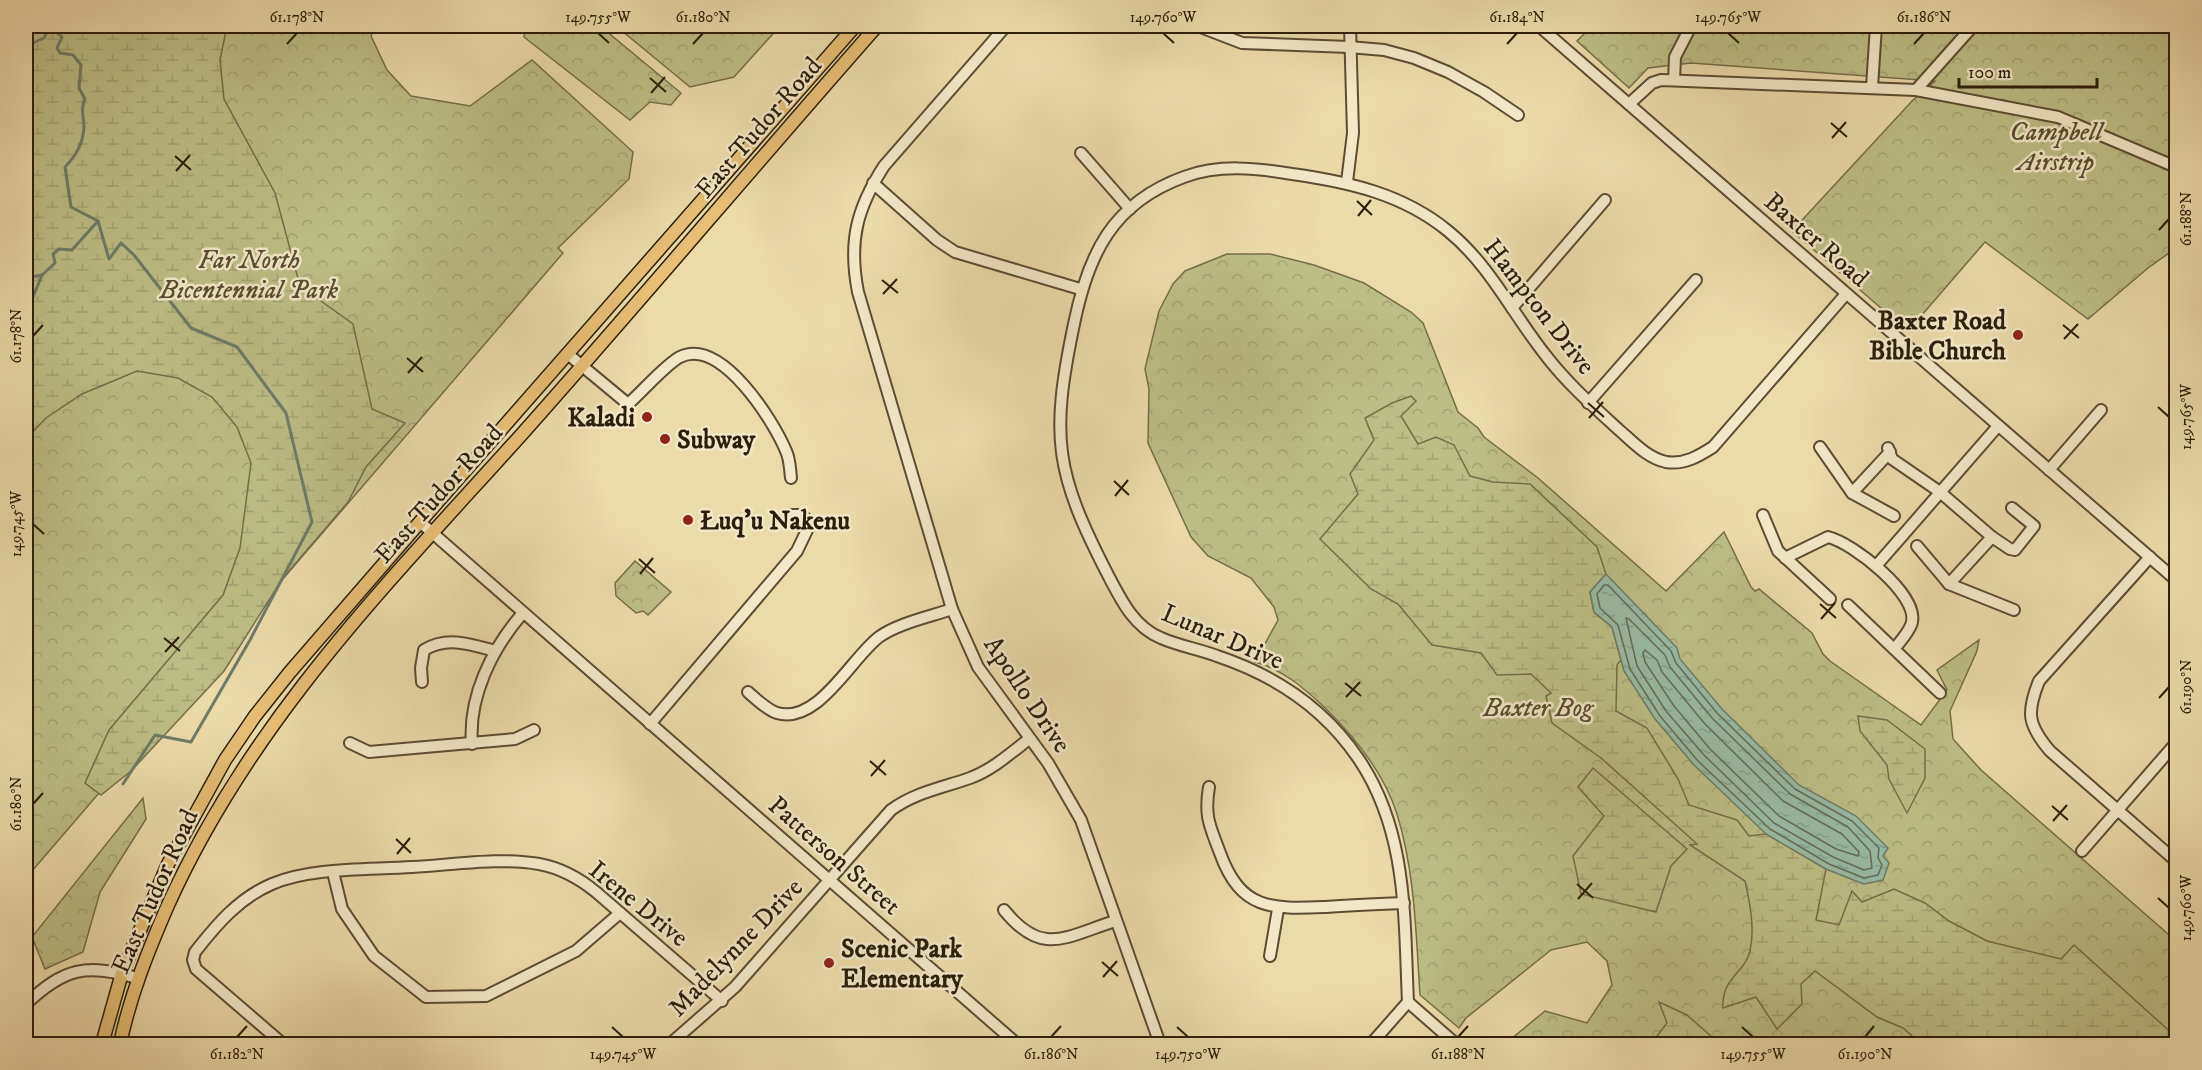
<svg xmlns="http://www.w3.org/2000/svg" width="2202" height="1070" viewBox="0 0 2202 1070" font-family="'IM FELL DW Pica',serif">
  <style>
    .forest { fill: url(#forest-crowns); stroke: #746e48; stroke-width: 1.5 }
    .wetland { fill: url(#wetland-marsh); stroke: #746e48; stroke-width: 1.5 }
    .water { fill: url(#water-ripples); stroke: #6d7c67; stroke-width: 1.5 }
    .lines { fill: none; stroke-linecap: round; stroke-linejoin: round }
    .shore { stroke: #626c58; stroke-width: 1.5 }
    .stream { stroke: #6d7c67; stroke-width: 3 }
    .minor-casing { stroke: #5c4d32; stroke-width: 14 }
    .major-casing { stroke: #2c1e0a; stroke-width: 15 }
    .minor { stroke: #f2e8c7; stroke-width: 10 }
    .major { stroke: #e6be74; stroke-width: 12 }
    .ticks { fill: none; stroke: #2c1e0a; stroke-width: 2 }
    .poi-dot { fill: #8f2418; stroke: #f2e8c7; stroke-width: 2 }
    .labels { text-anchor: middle; stroke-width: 5; stroke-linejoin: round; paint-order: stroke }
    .street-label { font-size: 26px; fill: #2c1e0a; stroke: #f2e8c7 }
    .park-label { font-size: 26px; font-style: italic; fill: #574e2f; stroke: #f2e8c7 }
    .poi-label { font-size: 26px; font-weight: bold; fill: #2c1e0a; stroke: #f2e8c7; text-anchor: start }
    .neatline { fill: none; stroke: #2c1e0a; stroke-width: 2 }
    .ticks-label { font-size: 15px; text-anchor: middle; fill: #2c1e0a }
  </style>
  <defs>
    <pattern id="forest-crowns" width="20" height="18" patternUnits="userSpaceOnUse" patternTransform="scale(1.5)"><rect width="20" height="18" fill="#bcbe85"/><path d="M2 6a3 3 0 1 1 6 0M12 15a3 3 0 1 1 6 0" fill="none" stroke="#a2a372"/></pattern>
    <pattern id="wetland-marsh" width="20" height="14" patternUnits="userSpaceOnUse" patternTransform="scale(1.5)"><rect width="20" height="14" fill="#bcbe85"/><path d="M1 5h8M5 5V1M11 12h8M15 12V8" fill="none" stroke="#a2a372"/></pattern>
    <pattern id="water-ripples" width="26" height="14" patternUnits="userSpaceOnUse" patternTransform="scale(1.5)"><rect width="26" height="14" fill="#99bba5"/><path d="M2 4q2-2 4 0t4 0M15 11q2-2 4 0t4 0" fill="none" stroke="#84a08d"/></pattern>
  </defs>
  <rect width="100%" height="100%" fill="#ebdba9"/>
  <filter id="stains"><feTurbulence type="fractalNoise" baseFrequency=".00333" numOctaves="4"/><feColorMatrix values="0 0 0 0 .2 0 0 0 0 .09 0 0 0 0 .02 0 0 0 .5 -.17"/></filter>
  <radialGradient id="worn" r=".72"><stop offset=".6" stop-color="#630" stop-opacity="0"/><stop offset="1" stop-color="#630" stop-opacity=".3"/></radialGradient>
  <!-- forest -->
  <g class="forest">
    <path d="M26,26h350l-5,10 16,34 24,26 59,10 62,-46 101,92 -4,27 -71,69 5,5 -537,625z"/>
    <path d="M526,26h74l81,67 -10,12 -21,-3 -20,18 -106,-83z"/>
    <path d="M616,26h164l-46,51 -44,10z"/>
    <path d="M1592,26h582l2,222 -28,20 -60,51 -103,-77 -71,82 -10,4 -112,-97 121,-131 22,-19 -244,-18 -43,5 -19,20 -52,-47z"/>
    <path d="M1227,254h43l44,11 50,18 47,29 12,11 35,89 20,16 6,9 54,41 128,113 58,-59 27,55 4,4 4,-2 53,44 11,21 7,7 91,64 26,-35 -10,-20 42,-30 -2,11 -27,60 3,28 28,31 195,171v103h-671l40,-33 42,12 25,-38 -5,-24 -20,-19 -36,8 -85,68 -7,10 -39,-33c-4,-60 -5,-123 -23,-181 -13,-41 -44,-79 -74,-108 -20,-19 -42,-37 -68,-44l23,-42 -4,-13 -23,-29 -43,-22 -17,-19 -43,-94 1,-54 -4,-20 14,-58 14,-27 12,-13z"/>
    <path d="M635,561l36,31 -23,23 -5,-4 -7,2 -20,-17 -1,-13z"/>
    <path d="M143,798l3,21 -46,73 -17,60 -38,17 -13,-32z"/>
  </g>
  <!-- wetland -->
  <g class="wetland">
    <path d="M26,26h201l-7,34 4,39 51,94 25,93 53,38 19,85 33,14 -39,44 -18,35 -65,76 -59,93 -93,100 -30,24 -16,-12 24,-53 114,-135 17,-47 11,-85 -14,-36 -25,-30 -34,-19 -41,-7 -55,23 -36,24 -20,21z"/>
    <path d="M1411,396l5,5 -15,15 17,28 18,-7 18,8 16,31 23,6 37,2 67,63 9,27 -16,18 4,20 18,15 9,33 -4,5 -1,46 31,17 31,51 11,26 48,15 12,16 17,-2 60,35 -10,51 23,5 13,-34 10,11 32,-13 31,14 24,18 38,20 74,18 13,-14 102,92v7h-255l-18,-16 -26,-11 -62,-46 -14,13 1,20 -25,25 -21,-32 -33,11c-2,-30 22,-35 27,-57 5,-22 0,-48 -5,-70l-55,-36 7,-1 -96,-86 -49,-35 -6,-27 5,-3 -20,-19 -34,1 -16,-22 -49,-8 -34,-41 -27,-15 -51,-50 38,-45 -8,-20 24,-34 -9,-22 27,-15z"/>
    <path d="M1858,716l29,4 38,29v29l-18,35 -18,-34 -2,-14 -27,-34z"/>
    <path d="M1593,768l94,81 -16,17 -15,46 -75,-18 -8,-38 31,-40 -26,-29z"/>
    <path d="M1659,1002l28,13 33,29h-69l16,-21z"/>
  </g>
  <!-- water -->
  <path class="water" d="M1606,574l71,74 3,11 42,50 77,76 57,31 32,32 -5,8 6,7 -6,17 -19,4 -8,-3 -30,-12 -60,-35 -72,-69 -39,-46 -31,-48 -12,-44 -18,-15 -4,-20z"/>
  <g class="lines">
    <!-- shore -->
    <g class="shore">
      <path d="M1604,585h4l63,66 5,12 41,50 78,76 57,32 27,27 -1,10 4,7 -4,10 -14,3 -35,-14 -59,-35 -72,-68 -38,-45 -30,-47 -12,-44 -18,-17 -3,-14z"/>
      <path d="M1626,618l3,1 36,36 5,12 42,51 78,76 58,33 22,24 2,17 -8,2 -31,-13 -59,-34 -70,-68 -38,-44 -29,-45z"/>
      <path d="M1645,650l12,10 5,12 43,52 78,77 59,33 17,18 -1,4 -22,-7 -57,-33 -69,-67 -36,-43 -29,-44 -2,-9z"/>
    </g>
    <!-- stream -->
    <g class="stream">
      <path d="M26,46l18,-8 6,-12"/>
      <path d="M98,221l11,38 12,-16 13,12 57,73 46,19 49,66 26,109 -62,118 -59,102 -36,-7 -32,49"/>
      <path d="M26,278l16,-3 13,-12 -2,-9 6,-5 13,1 26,-29 -27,-14 -6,-40c10,-10 18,-24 19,-39 0,-11 -4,-19 1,-29l-6,-11 2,-23 -8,-10 -13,-2 -3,-5 5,-11 -13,-11"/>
      <path d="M26,314l16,-39"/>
    </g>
    <!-- minor casing -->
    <g class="minor-casing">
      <g id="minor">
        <path d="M1006,26l-122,140c-27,42 -36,75 -26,126l94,317 26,58 70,96 33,57 79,224"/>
        <path d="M1198,26l44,17 107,4 35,3 30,8 34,14 36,20 34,23"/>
        <path d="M1539,26l637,554"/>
        <path d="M1674,80l1,-23 16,-31"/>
        <path d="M1872,87l4,-61"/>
        <path d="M1916,90l57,-64"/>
        <path d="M1629,104l23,-21 9,-3 255,10 142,27 118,50"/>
        <path d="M1081,153l49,56"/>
        <path d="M1347,182l6,-49 -3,-107"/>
        <path d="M873,183l64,57 18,12 125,37"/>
        <path d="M1512,308l93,-108"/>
        <path d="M569,355l59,49c13,-11 38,-40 52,-47 41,-20 93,63 106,94 4,8 4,19 5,27"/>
        <path d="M1588,403l108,-123"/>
        <path d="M1820,447l32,46 42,23"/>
        <path d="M1888,448l4,11 48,33 52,45 18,12 5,1 19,-24 -22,-18"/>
        <path d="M2049,470l52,-60"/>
        <path d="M1852,493l38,-41"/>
        <path d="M1763,515l15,36 52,48"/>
        <path d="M420,522l597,522"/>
        <path d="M1917,546l32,38 65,26"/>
        <path d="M2150,557l-111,124c-13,32 -11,44 11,70l126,110"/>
        <path d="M1785,558l43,-21c25,6 90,57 84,85 -2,9 -12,20 -18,27"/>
        <path d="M1876,566l122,-140"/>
        <path d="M1949,584l43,-47"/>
        <path d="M1848,605l92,88"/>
        <path d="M422,682l-1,-14 3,-18c23,-14 46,-6 71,1"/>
        <path d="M748,692c8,7 19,18 29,21 41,12 75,-56 102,-76 20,-14 50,-20 73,-28"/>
        <path d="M650,724l147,-173 11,-23 -1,-8 -5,-5h-13"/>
        <path d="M350,743l19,9 146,-13 19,-9"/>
        <path d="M472,744c-4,-47 20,-95 50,-130"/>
        <path d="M1209,787c-5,30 1,39 11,66 21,58 52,56 106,54 26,-2 52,-3 78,-4"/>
        <path d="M2082,851l94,-108"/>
        <path d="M333,872l9,37 32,47 52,41 60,-1 90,-45 44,-38"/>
        <path d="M1004,910c38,47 61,27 111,11"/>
        <path d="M1270,956l8,-47"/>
        <path d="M26,1004c38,-36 60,-41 111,-26"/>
        <path d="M283,1044l-87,-75 -3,-9 2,-8c22,-28 44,-54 77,-68 39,-17 98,-14 140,-17 41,-2 86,-10 127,-3 22,4 40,14 57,28l126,109"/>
        <path d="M670,1044l65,-57 156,-177c25,-18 51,-22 79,-32 22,-8 41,-25 59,-39"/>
        <path d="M1371,1044l37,-42"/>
        <path d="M1456,1044l-48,-42c-4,-84 0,-171 -50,-244 -34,-50 -84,-83 -141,-102 -18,-7 -38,-10 -56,-18 -27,-11 -40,-38 -53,-63 -53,-103 -58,-137 -34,-251 14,-69 38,-121 110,-147 35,-13 72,-9 108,-3 57,8 111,20 156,57 43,35 65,84 99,126 21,27 46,49 71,72 14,12 29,29 48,33 18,3 33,-6 47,-15l133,-153"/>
      </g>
    </g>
    <!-- major casing -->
    <g class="major-casing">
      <g id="major">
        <path d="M102,1044l20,-71 46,-109 57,-104 30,-44 35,-44 130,-150 435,-496"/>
        <path d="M120,1044c10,-48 28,-93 48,-139 84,-186 220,-322 354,-471 120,-135 236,-273 355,-408"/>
      </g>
    </g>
    <!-- minor -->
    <use href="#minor" class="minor"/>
    <!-- major -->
    <use href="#major" class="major"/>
  </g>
  <!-- ticks -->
  <path class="ticks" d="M598,33l11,10M1163,33l11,10M1728,33l11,10M287,44l10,-11M693,44l10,-11M1507,44l10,-11M1914,44l10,-11M650,78l16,14M651,93l14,-16M1831,123l16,14M1832,138l14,-16M175,156l16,14M176,171l14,-16M1357,201l15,14M1358,216l13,-16M2159,230l10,-11M882,280l16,13M883,294l14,-15M2063,325l16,13M33,336l10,-11M2064,339l14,-15M407,358l16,14M408,373l14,-16M1588,403l16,14M2158,407l11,10M1589,418l14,-16M1114,481l15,14M1115,496l13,-16M33,524l11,10M639,559l16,14M640,574l13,-16M1820,604l16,14M1821,619l14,-16M164,638l16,13M165,652l14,-15M1345,683l16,13M1346,697l14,-15M2159,698l10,-11M870,761l16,14M871,776l14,-16M33,804l10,-11M2052,806l16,14M2053,821l14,-16M396,839l15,14M397,854l13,-16M1577,884l16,14M2158,898l11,10M1578,899l14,-16M1102,962l16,14M1103,977l14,-16M612,1027l11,10M1177,1027l11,10M1742,1027l11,10M237,1037l10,-11M1051,1037l10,-11M1458,1037l10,-11M1865,1037l9,-11"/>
  <!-- markers -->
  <g class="poi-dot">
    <circle cx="2018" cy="335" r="6"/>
    <circle cx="647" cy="417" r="6"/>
    <circle cx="665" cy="439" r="6"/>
    <circle cx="688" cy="520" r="6"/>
    <circle cx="829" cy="963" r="6"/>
  </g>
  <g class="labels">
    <!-- street labels -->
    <g class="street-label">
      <text transform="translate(758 127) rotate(-49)" y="9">East Tudor Road</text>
      <text transform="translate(1817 239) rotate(41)" y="9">Baxter Road</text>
      <text transform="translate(1540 306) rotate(52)" y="9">Hampton Drive</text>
      <text transform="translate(438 493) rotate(-48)" y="9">East Tudor Road</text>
      <text transform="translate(1223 636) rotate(23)" y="9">Lunar Drive</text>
      <text transform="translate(1028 694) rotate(56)" y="9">Apollo Drive</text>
      <text transform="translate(835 855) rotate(41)" y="9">Patterson Street</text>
      <text transform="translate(154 891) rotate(-66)" y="9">East Tudor Road</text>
      <text transform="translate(639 903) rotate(39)" y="9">Irene Drive</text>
      <text transform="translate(735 947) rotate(-46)" y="9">Madelynne Drive</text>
    </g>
    <!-- park labels -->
    <g class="park-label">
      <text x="2056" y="140">Campbell<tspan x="2056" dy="30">Airstrip</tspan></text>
      <text x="249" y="268">Far North<tspan x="249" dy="30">Bicentennial Park</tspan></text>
      <text x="1538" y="716">Baxter Bog</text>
    </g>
    <!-- poi labels -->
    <g class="poi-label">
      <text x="2006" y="329" text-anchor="end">Baxter Road<tspan x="2006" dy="30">Bible Church</tspan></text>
      <text x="635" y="426" text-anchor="end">Kaladi</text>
      <text x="677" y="448">Subway</text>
      <text x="700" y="529">Łuq’u Nakenu</text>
      <text x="841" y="957">Scenic Park<tspan x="841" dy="30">Elementary</tspan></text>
    </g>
  </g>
  <!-- margin -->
  <rect width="2202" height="1070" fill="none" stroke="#ebdba9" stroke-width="66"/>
  <!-- scale -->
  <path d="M1959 78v9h138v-9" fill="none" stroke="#2c1e0a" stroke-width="3"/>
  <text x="1968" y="78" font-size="18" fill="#2c1e0a" stroke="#f2e8c7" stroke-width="4.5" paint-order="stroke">100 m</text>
  <rect x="33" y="33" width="2136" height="1004" class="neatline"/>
  <g class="ticks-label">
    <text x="297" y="22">61.178°N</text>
    <text x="598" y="22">149.755°W</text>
    <text x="703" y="22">61.180°N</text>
    <text x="1163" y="22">149.760°W</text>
    <text x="1517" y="22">61.184°N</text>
    <text x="1728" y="22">149.765°W</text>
    <text x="1924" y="22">61.186°N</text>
    <text transform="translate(2186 219) rotate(-90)" y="5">61.188°N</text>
    <text transform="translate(16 336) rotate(-90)" y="5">61.178°N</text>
    <text transform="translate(2186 417) rotate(-90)" y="5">149.765°W</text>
    <text transform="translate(16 524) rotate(-90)" y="5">149.745°W</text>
    <text transform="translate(2186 687) rotate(-90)" y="5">61.190°N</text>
    <text transform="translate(16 804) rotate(-90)" y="5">61.180°N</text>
    <text transform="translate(2186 908) rotate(-90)" y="5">149.760°W</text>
    <text x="237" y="1059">61.182°N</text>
    <text x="623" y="1059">149.745°W</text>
    <text x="1051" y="1059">61.186°N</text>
    <text x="1188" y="1059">149.750°W</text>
    <text x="1458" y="1059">61.188°N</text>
    <text x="1753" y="1059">149.755°W</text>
    <text x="1865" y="1059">61.190°N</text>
  </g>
  <rect width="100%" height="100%" filter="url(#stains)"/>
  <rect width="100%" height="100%" fill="url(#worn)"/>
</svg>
